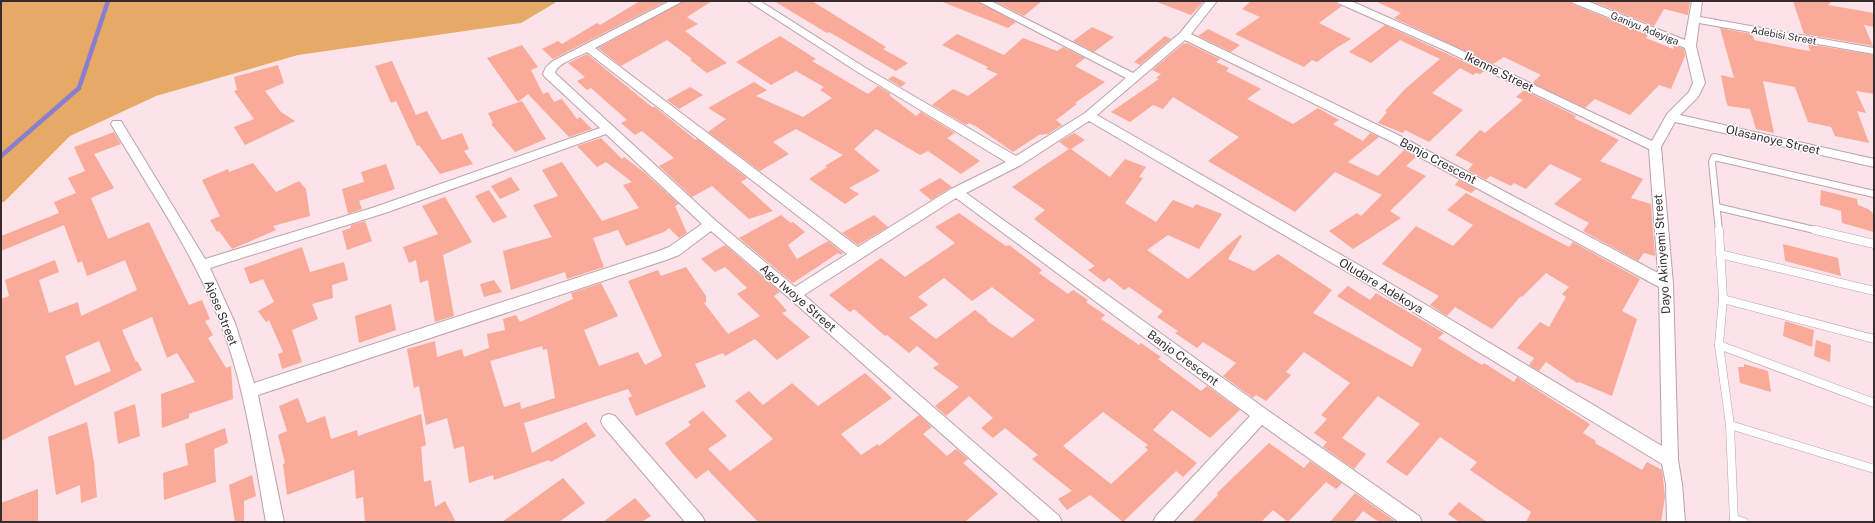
<svg xmlns="http://www.w3.org/2000/svg" width="1875" height="523" viewBox="0 0 1875 523" font-family="'Public Sans',sans-serif">
  <style>
    .green { fill: #e6a966 }
    .lines { fill: none; stroke-linecap: round; stroke-linejoin: round }
    .stream { stroke: #8a7ed0; stroke-width: 4.5 }
    .building { fill: #f9aa98; fill-rule: evenodd }
    .service-far1-casing { stroke: #bba2a9; stroke-width: 8 }
    .service-casing { stroke: #bba2a9; stroke-width: 9 }
    .minor-casing { stroke: #bba2a9; stroke-width: 2 }
    .service-far1 { stroke: #fff; stroke-width: 6 }
    .service { stroke: #fff; stroke-width: 8 }
    .minor { fill: #fff; fill-rule: evenodd }
    .labels { text-anchor: middle; stroke-width: 3; stroke-linejoin: round; paint-order: stroke }
    .far-street-label { font-size: 10px; fill: #362c2f; stroke: #fff }
    .street-label { font-size: 12px; fill: #362c2f; stroke: #fff }
  </style>
  <rect width="100%" height="100%" fill="#fce2e9"/>
  <!-- green -->
  <path class="green" d="M1,1h557l-37,22 -223,32 -142,41 -86,40 -65,65 -4,2z"/>
  <g class="lines">
    <!-- stream -->
    <path class="stream" d="M1,156l78,-68 29,-87"/>
  </g>
  <!-- building -->
  <g class="building">
    <path d="M640,1h27l-114,58 -11,-10 16,-8 4,3 35,-21 3,2z"/>
    <path d="M684,1h28l-25,16 11,7 -13,7 42,32 -20,10 -17,-13 2,-1 -25,-19 -46,26 -23,-18z"/>
    <path d="M774,1h38l74,46 -3,2 25,14 -12,8 -67,-39 -2,1z"/>
    <path d="M940,1h37l39,21 -8,6z"/>
    <path d="M994,1h48l-18,15z"/>
    <path d="M1204,1l-13,14 -34,-13v-1z"/>
    <path d="M1251,1h85l1,3 5,2 -23,17 32,16 -15,9 -19,14 -5,-2 -8,7 -69,-33 25,-17 -18,-8z"/>
    <path d="M1375,1h196l1,3 76,31 -2,3 27,11 1,-4 10,4 1,7 -14,33 -12,-4 -29,30 -35,-16 -10,9 -53,-25 9,-8 -37,-18 -11,7 -99,-46 7,-5z"/>
    <path d="M1591,1h99l-2,14 -24,-6 -10,17z"/>
    <path d="M1793,1h39l-4,4 46,8v14l-10,-2 9,21 -69,-12z"/>
    <path d="M1385,25l99,46 -4,3 -4,-1 -3,2 -13,-7 -28,25 31,17 -34,32 -24,-12 -2,3 -25,-10 9,-11 -2,-1 20,-22 35,-30 -40,-19 -29,23 -22,-11z"/>
    <path d="M1092,27l22,10 -20,15 -21,-11z"/>
    <path d="M1720,28l32,6 2,6 49,10 7,1 -2,-7 66,11v39l-18,-3 10,22 -9,-2 12,32 -34,-7 -4,-9 -23,-5 -13,-35 -32,-6 11,52 -18,-4 -6,-20 -22,-3 -2,-5 -5,-26 13,3z"/>
    <path d="M1208,29l32,16 -9,7 -33,-16z"/>
    <path d="M957,34l47,21 19,-17 34,13 6,-4 22,11 -10,8 30,16 -30,21 2,1 -21,16 6,5 -14,9 -9,1 -26,17 -36,-25 -8,-4 -3,2 -34,-20 21,-16 15,7 30,-22 -12,-5 2,-2 -46,-22z"/>
    <path d="M780,36l36,23 -4,2 56,33 10,-8 13,8 -2,1 27,21 5,-4 34,21 -8,5 33,23 -19,13 -33,-23 -8,4 -44,-26 -24,22 2,-2 26,22 -31,17 10,6 -14,10 -36,-25 18,-12 -2,-1 18,-11 -47,-26 -23,13 16,12 -29,17 -52,-39 18,-13 -18,-11 46,-26 13,8 -11,6 47,21 29,-19 -12,-8 4,-3 -28,-16 -25,14 -35,-23z"/>
    <path d="M1165,36l6,3 -31,26 -6,-3z"/>
    <path d="M1187,43l33,16 -4,3 13,6 -3,3 35,18 -14,10 46,25 25,-16 21,12 -6,4 30,17 7,-8 9,4 -31,25 30,14 26,-26 12,7 -10,9 20,10 -36,35 11,7 -48,31 -24,-18 28,-18 4,3 21,-21 -47,-23 -40,40 -87,-51 31,-24 -66,-40 -10,12 -10,-4 -23,17 -19,-10 48,-33 -3,-1 5,-4 -9,-4 31,-26z"/>
    <path d="M522,45l16,22 -7,3 12,24 5,-2 6,10 8,-3 15,20 3,-2 12,12 -23,8 -41,-43 -10,8 -31,-44z"/>
    <path d="M587,54l65,53h3l41,33 1,-1 50,39 -6,4 32,29 -24,8 -37,-33 -20,11 -33,-31 15,-8 -32,-27 -7,4 -14,-12 6,-3 -36,-32 -4,2 -10,-9 8,-4 -17,-14z"/>
    <path d="M392,61l24,54 11,-4 15,29 20,-7 7,16 -5,2 9,13 -33,10 -21,-29 -2,1 -21,-45 -5,2 -16,-37z"/>
    <path d="M278,65l6,18 -19,8 16,21 14,9 -50,24 -11,-18 20,-8 -20,-28 3,-1 -3,-13z"/>
    <path d="M893,76l13,7 -5,4 -13,-8z"/>
    <path d="M690,87l13,8 -24,14 -12,-9z"/>
    <path d="M1524,90l52,26 -2,2 45,22 -19,21 43,18 -12,19 20,6 4,52 -11,-3 -6,8 -55,-30 6,-8 -35,-19 28,-25 -32,-15 -24,25 -12,-6 -3,3 -21,-10 -4,4 -18,-10 5,-6 -18,-9 25,-25 5,3 38,-33 -7,-3z"/>
    <path d="M522,101l24,38 -31,13 -24,-28 2,-1 -5,-10z"/>
    <path d="M114,132l7,12 -27,10 20,34 -23,10 17,41 41,-17 40,83 13,-5 8,19 -5,2 8,14 -5,3 18,30 5,-2 2,33 -44,15v4l-27,10 -1,-34 34,-12 -18,-29 -10,5 -15,-41 -30,13 14,32 1,-1 5,9 -141,71v-142l8,-3 -4,-16 50,-20 4,12 -20,8 10,33 29,-11 3,14 56,-26 -12,-30 -38,16 -5,-15 -4,2 -14,-38 -63,26v-15l58,-23 -5,-11 22,-9 -8,-15 17,-7 -11,-24zM99,341l12,30 -36,15 -10,-30z"/>
    <path d="M1074,133l11,7 -14,9 39,28 15,-18 21,8 -7,10 4,1 -18,25 31,19 17,-22 20,8 3,-4 26,10 -23,35 -31,-14 -21,15 41,29 52,-44 2,1 -14,23 26,12 24,-17 54,36 -19,23 99,54 10,-18 -85,-53 11,-10 22,14 6,-7 68,40 -6,5 44,27 2,-2 30,19 3,-5 73,47 -7,9 13,8 -1,2 47,27 5,-8 15,8 3,27 -4,25h-135l5,-10 -61,-42 7,-8 -37,-25 -33,39 -21,-14 34,-38 -42,-28 -36,42 24,16 -12,15 -31,-22 4,-5 -13,-9 13,-14 -6,-4 29,-32 -46,-31 -18,20 5,3 -25,26 -10,-6 -3,3 -30,-22 13,-13 -33,-21 -6,6 -22,-15 3,-2 -21,-14 6,-6 -34,-24 -5,3 -15,-12 -5,4 -16,-12 7,-4 -61,-47 11,-9 -33,-23 57,-38 -10,-7z"/>
    <path d="M601,138l21,21 2,-2 21,16 34,31 -4,2 12,27 -8,5 -10,-10 -5,4 -38,14 -8,-16 -25,8 11,29 -37,12 -2,-7 -54,18 -8,-39 49,-14 -19,-32 25,-9 -16,-26 20,-8 40,59 37,-13 -16,-23 9,-3 -26,-20 -9,5 -20,-21z"/>
    <path d="M253,163l23,29 23,-11 7,8 4,27 -37,10 3,4 -44,19 -13,-18 -2,1 -7,-12 10,-4 -18,-36 26,-11 1,3z"/>
    <path d="M386,164l9,25 -36,12 3,8 -14,5 -6,-25 22,-7 -3,-10z"/>
    <path d="M511,177l9,13 -20,9 -9,-13z"/>
    <path d="M940,178l12,9 -21,13 -12,-10z"/>
    <path d="M1459,180l17,9 -5,4 -16,-8z"/>
    <path d="M489,190l18,27 -14,6 -18,-27z"/>
    <path d="M1821,190l36,9 1,6 10,4 6,5v18l-32,-9 -1,-12 -21,-6z"/>
    <path d="M1466,193l103,54 4,-5 67,37 -18,32 15,8 -25,77 -33,-14 -2,1 -31,-21 -7,9 -10,-6 5,-7 -17,-10 23,-26 9,5 17,-30 -4,-3 7,-7 -23,-14 -24,24 -1,-1 -29,33 -37,-22 -8,9 -17,-11 9,-9 -57,-32 34,-38 37,20 20,-21 -26,-15z"/>
    <path d="M445,197l27,45 -29,13 11,61 -19,6 -7,-42 -8,3 -4,-23 -7,3 -6,-16 35,-13 -16,-28z"/>
    <path d="M959,213l47,33 3,-1 33,25 -3,3 29,21 5,-4 15,10 -2,2 19,13 -4,4 38,26 2,-2 20,14 -3,2 43,32 6,-5 33,24 -30,28 -38,-28 -19,20 44,33 -14,14 -7,-6 -53,51 -33,-27 -23,15 -9,-11 14,-8 -40,-32 6,-4 -33,-27 -12,10 -12,-10 12,-10 -24,-22 -23,20 -11,-10 24,-19 -26,-19 6,-4 -22,-18 -8,7 -22,-18 -2,1 -31,-27 -4,3 -21,-17 52,-37 24,19 50,-34 -20,-16zM944,278l28,23 20,-14 43,33 -23,18 -25,-17 1,-1 -13,-10 -39,29 -27,-21 19,-13 -10,-8zM1103,412l45,33 -3,2 3,3 -37,34 -48,-38z"/>
    <path d="M781,215l10,8 2,-1 12,10 -17,13 9,14 31,-18 15,12 -2,2 -3,-2 -45,30 -54,-45z"/>
    <path d="M874,215l14,12 -30,18 -16,-12z"/>
    <path d="M365,221l7,20 -25,9 -5,-19 9,-3v-3z"/>
    <path d="M1783,244l55,14 3,18 -56,-15z"/>
    <path d="M725,245l55,47 -6,4 13,15 -5,2 28,24 -33,23 -22,-21 -30,17 -2,-3 -28,11 11,23 -70,29 -8,-18 4,-2 -4,-7 -104,34 8,30 54,-31 10,14 -45,26 -2,-2 -55,20 -1,-5 -24,8 -5,-37 -10,3 -7,-31 -21,7 -7,-39 -5,2 -7,-39 28,-8 2,16 25,-8 2,8 25,-9 -2,-14 18,-4 -2,-11 13,-4 4,7 53,-23 -2,-6 30,-10 17,33 -34,14 15,36 39,-14 7,13 17,-9 -34,-75 30,-11 3,6 25,-9 20,29v6l-2,1 24,31 32,-18 -23,-22 10,-6 -22,-21 -10,5 -14,-13zM542,346l1,4 4,-1 8,49 -34,11 -1,-7 -16,5 -14,-46z"/>
    <path d="M302,247l8,25 34,-10 4,18 -16,5 1,13 -21,6 6,15 -26,11 10,32 -20,7 -4,-15 5,-2 -14,-32 -3,2 -8,-11 16,-9 -11,-23 -13,5 -6,-16z"/>
    <path d="M494,280l8,12 -18,5 -4,-13z"/>
    <path d="M391,304l5,26 -37,13 -4,-27z"/>
    <path d="M1785,321l29,9 -2,17 -29,-11z"/>
    <path d="M1816,340l15,5 -1,17 -16,-6z"/>
    <path d="M1744,364l24,7 3,21 -31,-9 -2,-16h6z"/>
    <path d="M865,373l27,25 -51,36 20,21 17,-11 1,2 40,-31 13,12 -9,7 24,22 9,-7 12,10 -5,4 35,31 -33,28h-207l-50,-52 -12,9 -23,-25 -8,-11 26,-18 -3,-3 15,-11 24,25 -19,13 22,22 43,-32 -38,-38 14,-10 14,14 29,-22 26,23z"/>
    <path d="M298,398l9,25 18,-7 6,23 26,-9 1,6 63,-22 5,31 -5,2 3,35 7,-2 4,27 10,-6 11,21h-91l-2,-25 -7,2 -2,-29 -67,25 -4,-31 2,-1 -7,-28 9,-4 -8,-25z"/>
    <path d="M135,404l5,32 -22,8 -4,-32z"/>
    <path d="M87,422l7,40 3,35 -16,6 -1,-18 -24,10 -8,-58z"/>
    <path d="M225,428l3,15 -14,6 2,33 -52,18 -1,-27 25,-8 -3,-21z"/>
    <path d="M1269,443l35,25 6,-7 32,22 -6,6 -10,-7 -38,40 -15,-12 -12,12h-69l26,-27 -1,-2z"/>
    <path d="M252,475l4,21 -12,5v21h-9l-6,-37z"/>
    <path d="M563,478l22,25 -26,19h-57z"/>
    <path d="M38,489v33h-37v-19z"/>
    <path d="M1355,493l41,29h-17l-16,-11 -9,11h-24z"/>
    <path d="M635,498l16,18 -9,6h-39z"/>
    <path d="M1459,502l28,20h-28l-11,-8z"/>
  </g>
  <g class="lines">
    <!-- service-far1 casing -->
    <g class="service-far1-casing">
      <g id="service-far1">
        <path d="M1717,207l102,24"/>
        <path d="M1719,231l-7,-69 2,-5 160,37"/>
      </g>
    </g>
    <!-- service casing -->
    <g class="service-casing">
      <g id="service">
        <path d="M1719,230l4,69 -4,46 11,80 4,97"/>
        <path d="M1815,230l59,14"/>
        <path d="M1720,254l154,37"/>
        <path d="M1723,299l151,40"/>
        <path d="M1719,345l155,58"/>
        <path d="M1730,425l144,44"/>
        <path d="M1734,519l10,3"/>
      </g>
    </g>
    <!-- minor casing -->
    <g class="minor-casing">
      <g id="minor">
        <path d="M670,1h13l-88,47 263,199 93,-58 55,-27 -150,-91 -108,-70h12l104,66 152,89 69,-43 41,-35 -148,-77h13l142,72 47,-40 26,-32h11l-26,33 209,102 258,137 -9,-124 -207,-100 -104,-46 -1,-2h14l99,44 202,96 15,-27 22,-22 4,-9 -8,-35 -112,-45 -1,-2h15l98,39 7,-39h10l-2,16 174,31v6l-175,-31 -3,23 9,37 -7,14 -18,18 194,44v8l-199,-45 -14,25 12,137 5,176 4,24 3,38h-18l-1,-38 -4,-20 -301,-184 -272,-159 -68,44 -55,28 301,217 152,106 3,6h-23l-137,-97 -89,97h-20l3,-6 94,-100 -294,-218 -152,97 255,221 3,6h-21l-252,-224 -78,-67 -32,24 -13,5 -408,135 26,127h-18c-12,-66 -21,-137 -46,-200 -27,-70 -71,-133 -109,-198l2,-3h8l84,138 170,-52 225,-79 -55,-51 -2,-3 3,-7 7,-6zM1185,40l207,102 267,145 3,159 -291,-174 -274,-157zM587,52l260,202 -52,33 -79,-66 -161,-148c2,-10 23,-16 32,-21zM606,134l96,90 -33,23 -13,5 -402,131 -19,-60 -25,-55 175,-55z"/>
        <path d="M609,414l6,2 87,100 3,6h-20l-82,-96 -2,-5 2,-5z"/>
      </g>
    </g>
    <!-- service-far1 -->
    <use href="#service-far1" class="service-far1"/>
    <!-- service -->
    <use href="#service" class="service"/>
    <!-- minor -->
    <use href="#minor" class="minor"/>
  </g>
  <g class="labels">
    <!-- far-street labels -->
    <g class="far-street-label">
      <text transform="translate(1645 28) rotate(22)" y="4">Ganiyu Adeyiga</text>
      <text transform="translate(1784 35) rotate(10)" y="4">Adebisi Street</text>
    </g>
    <!-- street labels -->
    <g class="street-label">
      <text transform="translate(1499 72) rotate(26)" y="4">Ikenne Street</text>
      <text transform="translate(1773 140) rotate(13)" y="4">Olasanoye Street</text>
      <text transform="translate(1438 161) rotate(28)" y="4">Banjo Crescent</text>
      <text transform="translate(1662 254) rotate(-94)" y="4">Dayo Akinyemi Street</text>
      <text transform="translate(1381 286) rotate(31)" y="4">Oludare Adekoya</text>
      <text transform="translate(798 298) rotate(41)" y="4">Ago Iwoye Street</text>
      <text transform="translate(221 313) rotate(68)" y="4">Ajose Street</text>
      <text transform="translate(1183 358) rotate(36)" y="4">Banjo Crescent</text>
    </g>
  </g>
  <!-- border -->
  <rect width="1875" height="523" fill="none" stroke="#362c2f" stroke-width="4"/>
</svg>
